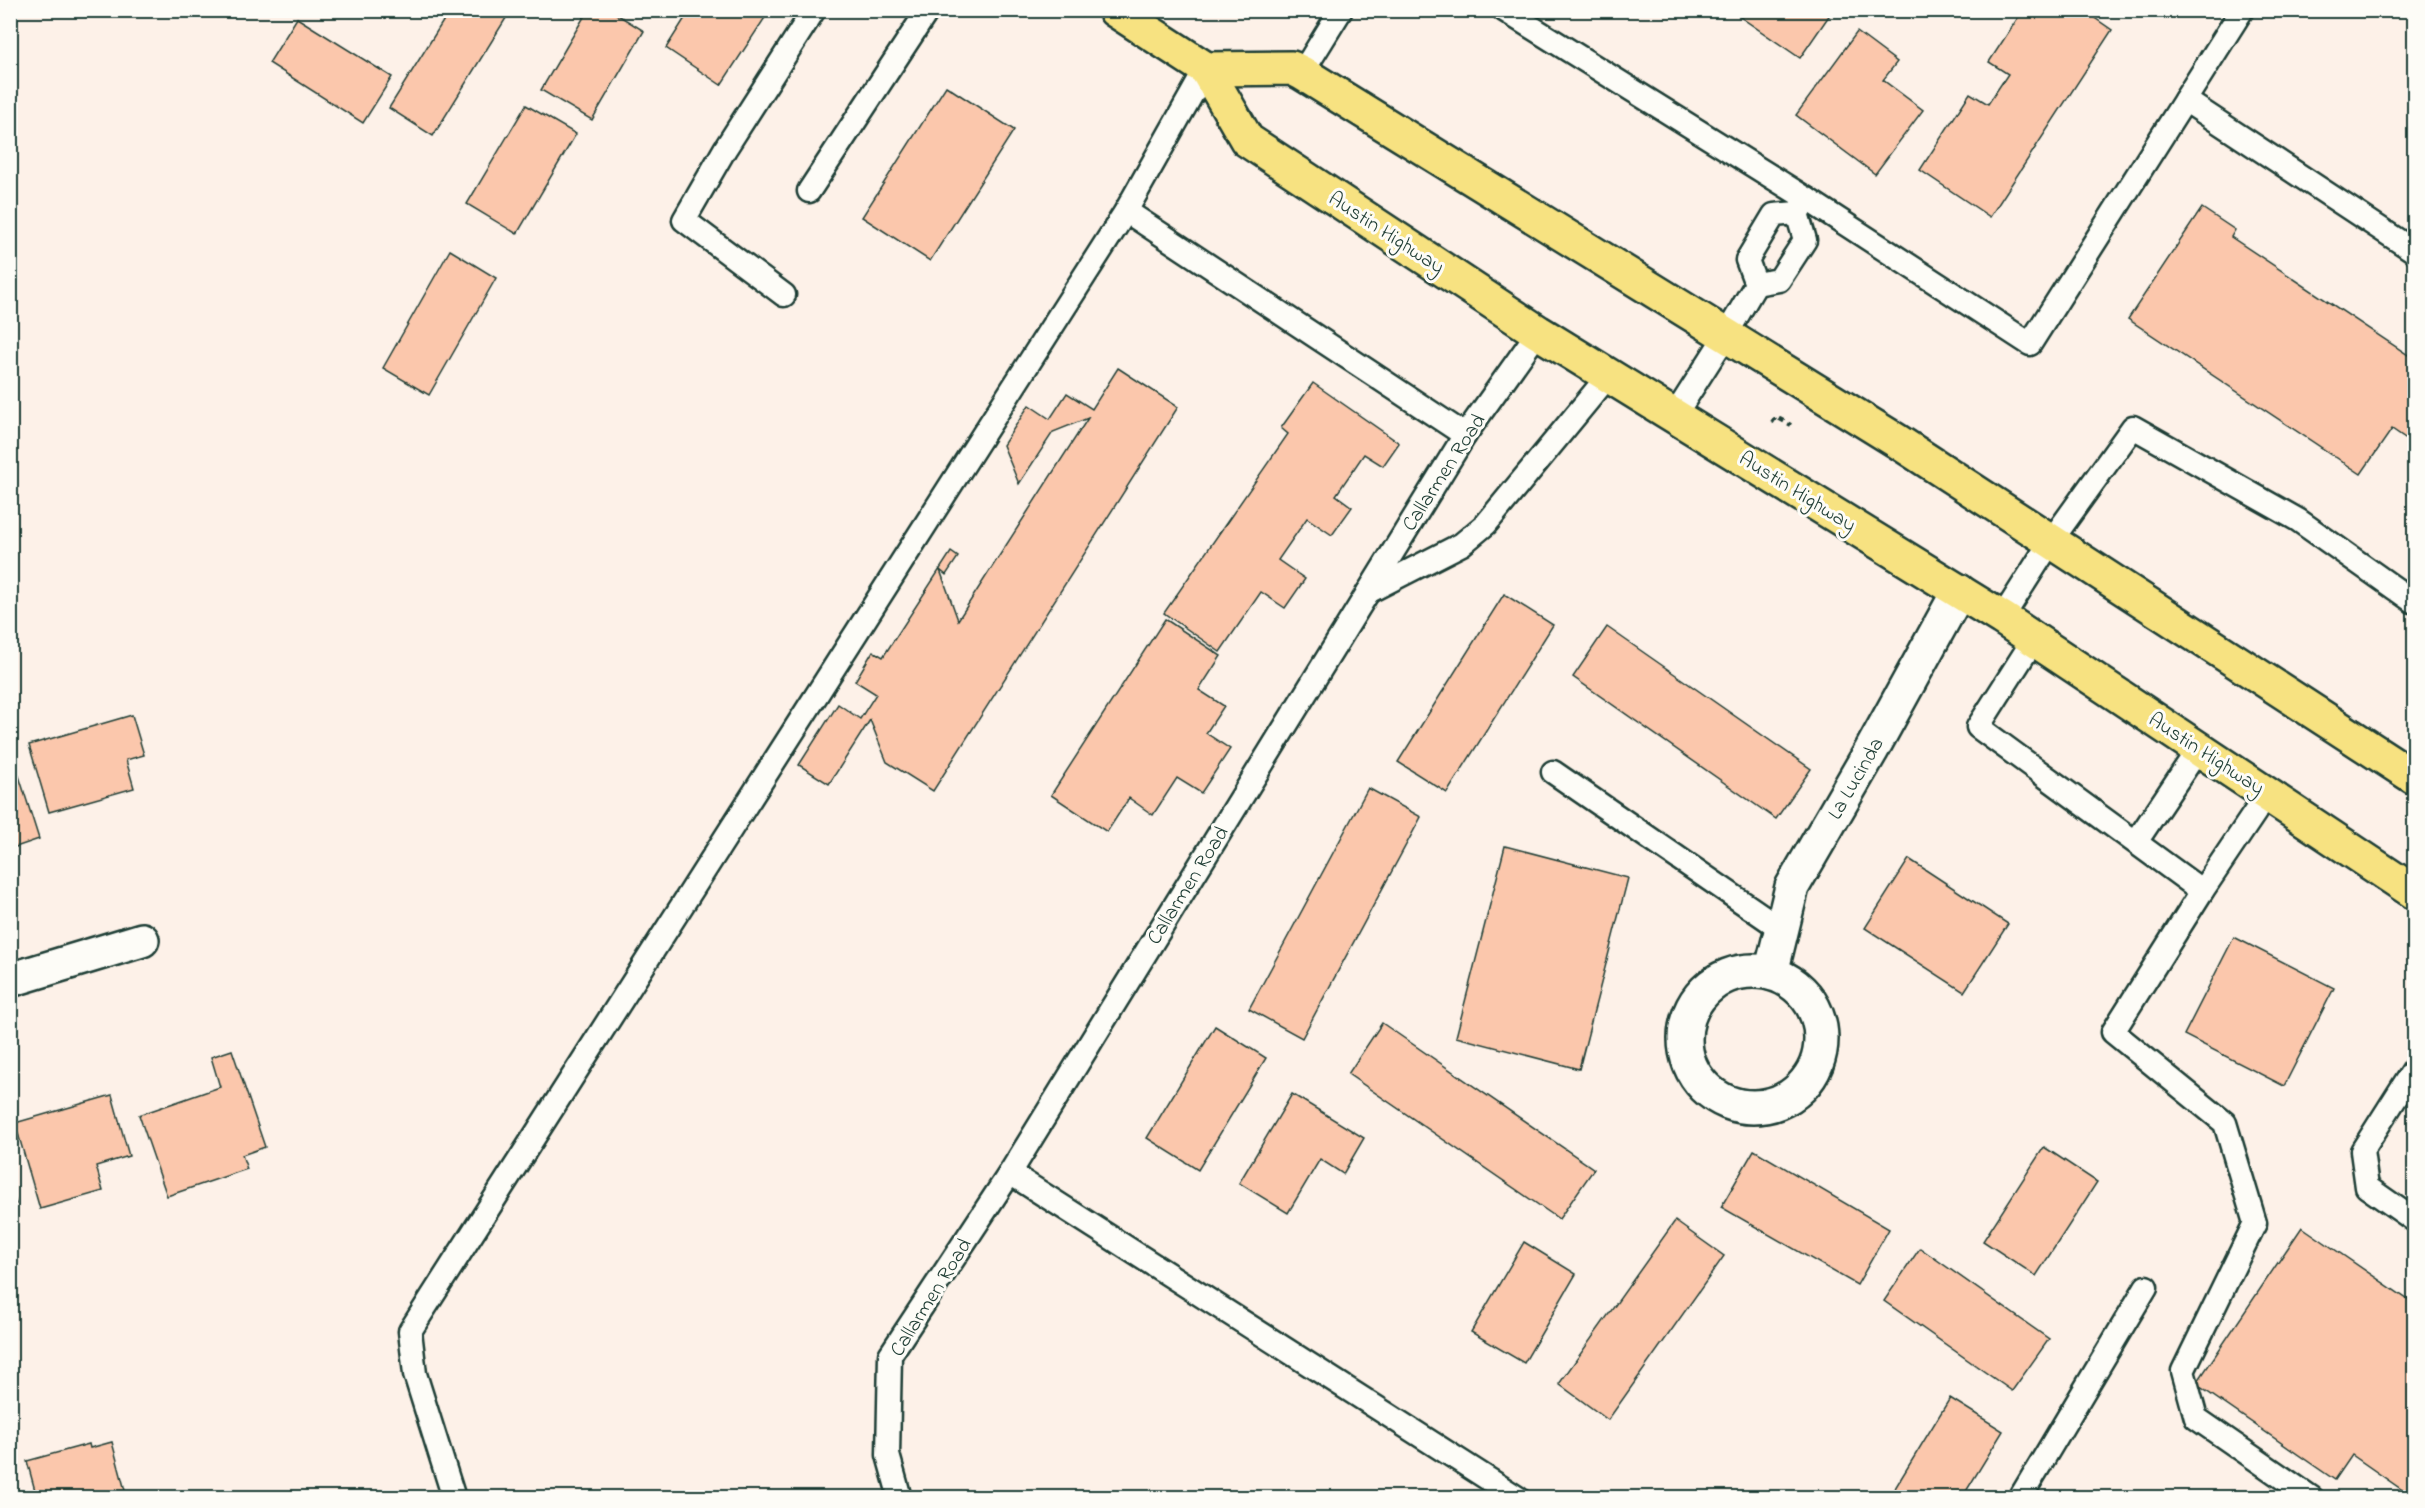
<svg xmlns="http://www.w3.org/2000/svg" width="2425" height="1508" viewBox="0 0 2425 1508" font-family="'Indie Flower',sans-serif">
  <style>
    .building { fill: #fbc7ac; stroke: #1f3d34; stroke-width: 1.5 }
    .lines { fill: none; stroke-linecap: round; stroke-linejoin: round }
    .service-casing { stroke: #1f3d34; stroke-width: 27 }
    .minor-casing { stroke: #1f3d34; stroke-width: 38 }
    .primary-casing { stroke: #1f3d34; stroke-width: 38 }
    .path { stroke: #1f3d34; stroke-width: 4; stroke-dasharray: 6 4.5; stroke-linecap: butt }
    .service { stroke: #fdfcf7; stroke-width: 22 }
    .minor { stroke: #fdfcf7; stroke-width: 33 }
    .primary { stroke: #f7e281; stroke-width: 33 }
    .labels { text-anchor: middle; stroke-width: 6; stroke-linejoin: round; paint-order: stroke }
    .street-label { font-size: 21px; fill: #1f3d34; stroke: #fdfcf7 }
  </style>
  <rect width="100%" height="100%" fill="#fdf1e8"/>
  <filter id="ink" filterUnits="userSpaceOnUse"><feTurbulence type="fractalNoise" baseFrequency=".0167" numOctaves="2"/><feDisplacementMap in="SourceGraphic" scale="12" xChannelSelector="R" yChannelSelector="G"/><feConvolveMatrix kernelMatrix="1 2 1 2 8 2 1 2 1" color-interpolation-filters="sRGB"/></filter>
  <g filter="url(#ink)">
    <!-- building -->
    <g class="building">
      <path d="M450,10h61l-78,126 -44,-28z"/>
      <path d="M588,10h22l34,21 -52,89 -51,-30z"/>
      <path d="M690,10h80l-49,75 -55,-37z"/>
      <path d="M1730,10h103l-33,48z"/>
      <path d="M2023,10h60l29,20 -122,187 -70,-47 50,-77 18,11 20,-30 -19,-12z"/>
      <path d="M297,18l95,59 -29,46 -94,-60z"/>
      <path d="M1857,32l40,30 -14,18 40,30 -48,64 -79,-59z"/>
      <path d="M946,86l68,44 -84,131 -68,-44z"/>
      <path d="M526,105l50,29 -59,100 -50,-30z"/>
      <path d="M2202,208l33,22 -4,7 183,122v85l-22,-15 -31,45 -233,-155z"/>
      <path d="M450,250l46,28 -67,117 -46,-27z"/>
      <path d="M1118,368l60,39 -245,384 -46,-29 -17,-42 -41,64 -30,-19 39,-61 22,15 16,-25 -21,-13 18,-30 10,6 68,-105 7,5 -12,18 -6,-5 18,50 130,-202 -35,14 -34,52 -16,-39 26,-40 21,14 17,-26 25,16z"/>
      <path d="M1313,383l86,60 -16,23 -19,-12 -28,41 16,12 -20,28 -25,-17 -29,42 27,19 -20,29 -24,-16 -41,60 -56,-39 124,-179 -7,-6z"/>
      <path d="M1504,594l49,31 -106,168 -49,-31z"/>
      <path d="M1165,619l56,37 -22,34 25,16 -18,27 24,16 -29,44 -24,-15 -24,37 -24,-17 -22,34 -56,-37z"/>
      <path d="M1607,627l204,142 -35,50 -203,-142z"/>
      <path d="M132,715l12,40 -18,5 8,28 -85,24 -20,-67z"/>
      <path d="M19,776l20,63 -29,10v-70z"/>
      <path d="M1368,788l53,29 -119,221 -53,-29z"/>
      <path d="M1505,846l123,32 -49,191 -123,-32z"/>
      <path d="M1909,859l99,65 -44,68 -99,-64z"/>
      <path d="M2234,937l100,51 -50,98 -100,-51z"/>
      <path d="M1382,1023l212,146 -35,50 -211,-145z"/>
      <path d="M1215,1026l51,32 -68,112 -51,-32z"/>
      <path d="M232,1050l33,97 -23,8 5,14 -80,27 -28,-81 81,-28 -9,-30z"/>
      <path d="M1292,1094l72,44 -21,36 -23,-15 -32,54 -49,-30z"/>
      <path d="M112,1095l17,61 -33,10 7,25 -63,18 -25,-86z"/>
      <path d="M2044,1147l53,35 -61,94 -53,-35z"/>
      <path d="M1754,1150l135,79 -32,56 -136,-78z"/>
      <path d="M10,1184l6,20 -6,1z"/>
      <path d="M1675,1221l49,35 -116,164 -49,-36z"/>
      <path d="M2302,1227l112,77v194l-62,-43 -17,25 -139,-96z"/>
      <path d="M1524,1242l52,32 -52,89 -53,-31z"/>
      <path d="M1920,1248l129,91 -37,52 -128,-90z"/>
      <path d="M1950,1398l53,33 -41,67h-73z"/>
      <path d="M112,1442l15,56h-90l-10,-37 62,-17 1,4z"/>
    </g>
    <g class="lines">
      <!-- service casing -->
      <g class="service-casing">
        <g id="service">
          <path d="M1504,10l303,189 223,145 155,-244 229,151"/>
          <path d="M1302,73l39,-63"/>
          <path d="M2185,100l57,-90"/>
          <path d="M809,191l119,-181"/>
          <path d="M1126,211l339,224"/>
          <path d="M1756,284l23,-4 26,-40 -8,-27"/>
          <path d="M784,295l-100,-75 41,-71 89,-139"/>
          <path d="M1675,415l51,-80 30,-51 -9,-24 27,-45 23,-2 10,-14"/>
          <path d="M1368,592l94,-48 24,-20 123,-149"/>
          <path d="M2002,618l49,-77 82,-114 165,93 116,82"/>
          <path d="M2034,639l-56,88 224,164"/>
          <path d="M1553,772l227,156"/>
          <path d="M2268,793l-66,98 -89,141 112,91 30,100 -72,148 13,47 116,80"/>
          <path d="M2136,842l63,-94"/>
          <path d="M2414,1069l-52,82 5,36 47,33"/>
          <path d="M1010,1173l508,325"/>
          <path d="M454,1498l-39,-124 -5,-43 716,-1120 80,-142"/>
          <path d="M900,1498l-12,-43 2,-100 120,-182 455,-738 73,-103"/>
          <path d="M2020,1498l126,-211"/>
        </g>
      </g>
      <!-- minor casing -->
      <g class="minor-casing">
        <g id="minor">
          <circle cx="1753" cy="1039" r="68"/>
          <path d="M1771,973l21,-86 79,-136 88,-160"/>
          <path d="M10,980l132,-40"/>
        </g>
      </g>
      <!-- primary casing -->
      <g class="primary-casing">
        <g id="primary">
          <path d="M1115,10l91,59 41,71 291,192 464,286 412,274"/>
          <path d="M1206,69l86,-1 10,5 595,368 517,336"/>
        </g>
      </g>
      <!-- path -->
      <path class="path" d="M1772,423l4,-6 15,8"/>
      <!-- service -->
      <use href="#service" class="service"/>
      <!-- minor -->
      <use href="#minor" class="minor"/>
      <!-- primary -->
      <use href="#primary" class="primary"/>
    </g>
  </g>
  <g class="labels">
    <!-- street labels -->
    <g class="street-label">
      <text transform="translate(1387 232) rotate(33)" y="7">Austin Highway</text>
      <text transform="translate(1443 472) rotate(-57)" y="7">Callarmen Road</text>
      <text transform="translate(1798 491) rotate(32)" y="7">Austin Highway</text>
      <text transform="translate(2207 753) rotate(33)" y="7">Austin Highway</text>
      <text transform="translate(1855 778) rotate(-60)" y="7">La Lucinda</text>
      <text transform="translate(1187 885) rotate(-58)" y="7">Callarmen Road</text>
      <text transform="translate(930 1297) rotate(-58)" y="7">Callarmen Road</text>
    </g>
  </g>
  <!-- margin -->
  <rect width="2425" height="1508" fill="none" stroke="#fdfcf7" stroke-width="36"/>
  <rect x="18" y="18" width="2389" height="1472" fill="none" stroke="#1f3d34" stroke-width="2" filter="url(#ink)"/>
</svg>
